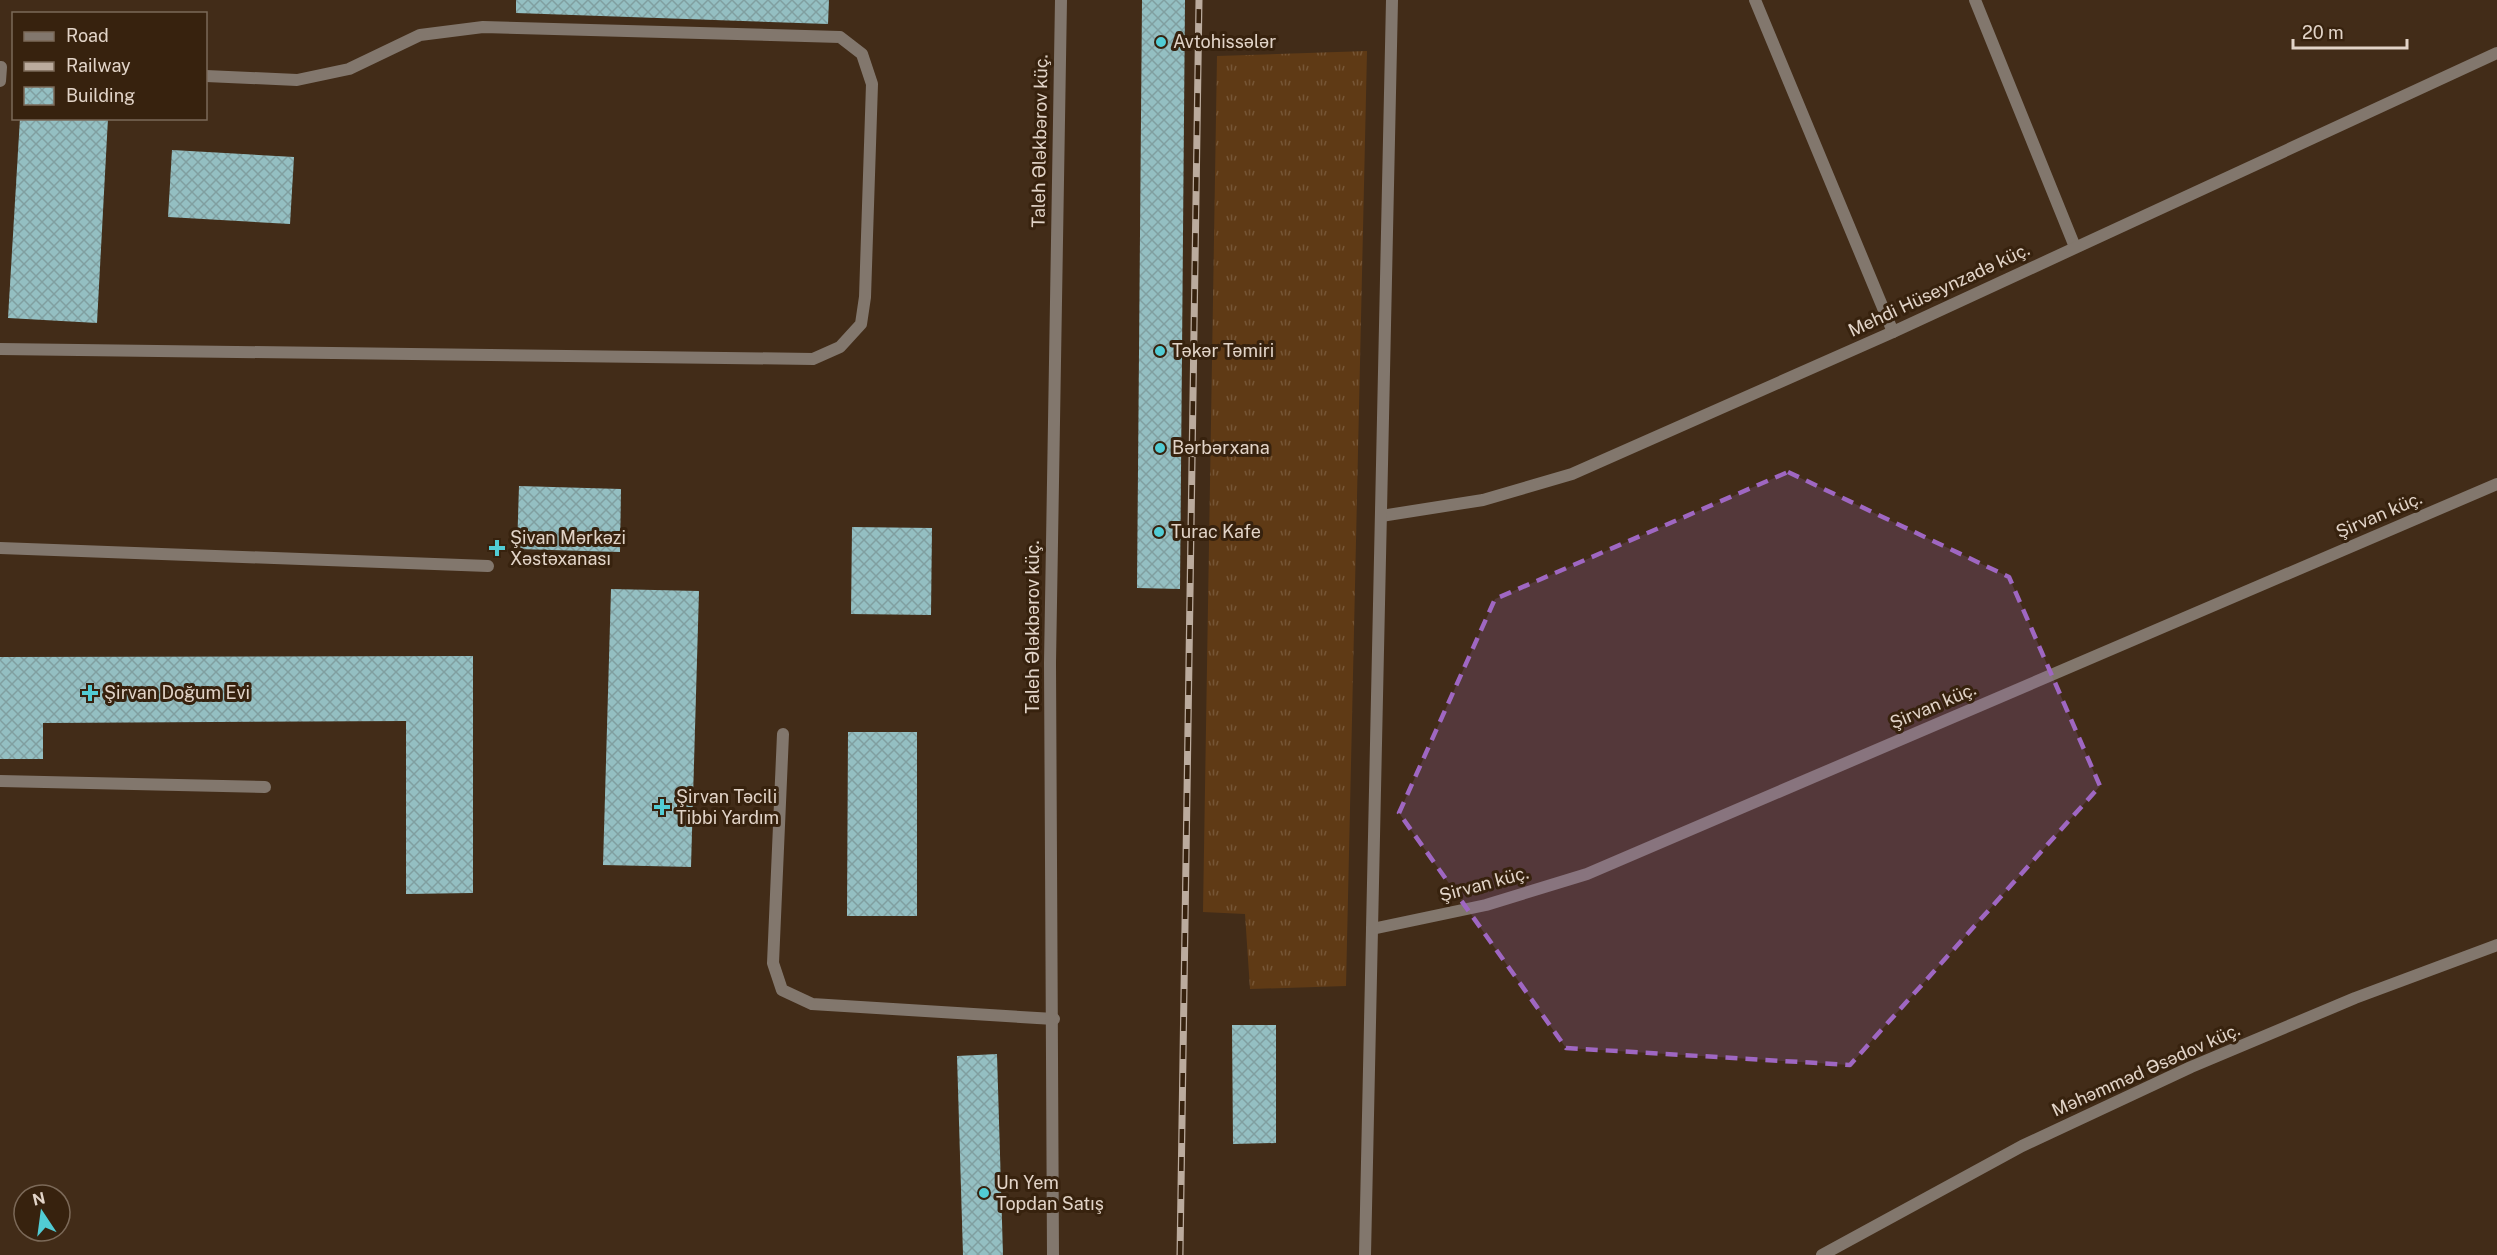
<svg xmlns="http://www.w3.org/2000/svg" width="2497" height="1255" viewBox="0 0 2497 1255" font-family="'Public Sans',sans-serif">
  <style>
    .grass { fill: url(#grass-tufts) }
    .building { fill: url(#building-cross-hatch) }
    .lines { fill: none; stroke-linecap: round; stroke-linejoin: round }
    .lane { stroke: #82776d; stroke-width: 12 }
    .street { stroke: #82776d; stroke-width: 12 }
    .rail-casing { stroke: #bbab9d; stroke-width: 7 }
    .rail { stroke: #37220e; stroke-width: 4.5; stroke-dasharray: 14; stroke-linecap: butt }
    .marked { fill: #9f67c2; fill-opacity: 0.2; stroke: #9f67c2; stroke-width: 4.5; stroke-dasharray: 12 8; stroke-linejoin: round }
    .poi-dot { fill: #51ccd4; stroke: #37220e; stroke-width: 2 }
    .labels { text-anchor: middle; stroke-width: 6; stroke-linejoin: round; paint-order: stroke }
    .poi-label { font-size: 18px; fill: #e2d4c8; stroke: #37220e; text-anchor: start }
    .street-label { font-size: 18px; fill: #e2d4c8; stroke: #37220e }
  </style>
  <defs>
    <pattern id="grass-tufts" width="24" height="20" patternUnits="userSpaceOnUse" patternTransform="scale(1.5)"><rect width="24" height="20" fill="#5f3a15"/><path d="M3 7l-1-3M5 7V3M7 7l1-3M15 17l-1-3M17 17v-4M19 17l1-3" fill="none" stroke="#765636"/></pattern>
    <pattern id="building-cross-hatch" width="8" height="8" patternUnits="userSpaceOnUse" patternTransform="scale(1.5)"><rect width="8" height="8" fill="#94bfc2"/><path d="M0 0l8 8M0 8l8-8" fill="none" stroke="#809fa0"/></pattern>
  </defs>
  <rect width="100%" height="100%" fill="#422c18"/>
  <!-- grass -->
  <path class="grass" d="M1367,51l-21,935 -96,3 -5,-75 -42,-2 14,-856z"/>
  <!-- building -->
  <g class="building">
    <path d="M516,0h313l-1,24 -312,-11z"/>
    <path d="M1142,0h43l-5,589 -43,-1z"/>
    <path d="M20,118h88l-11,205 -89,-5z"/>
    <path d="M172,150l122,7 -4,67 -122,-7z"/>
    <path d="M519,486l102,3 -1,63 -103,-3z"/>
    <path d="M852,527l80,1 -1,87 -80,-1z"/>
    <path d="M611,589l88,2 -8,276 -88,-2z"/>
    <path d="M473,656v237l-67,1v-173l-363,2v36h-43v-102z"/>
    <path d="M848,732h69v184h-70z"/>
    <path d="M1232,1025h44v118l-43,1z"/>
    <path d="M997,1054l6,201h-40l-6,-199z"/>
  </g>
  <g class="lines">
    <!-- lane -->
    <g class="lane">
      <path d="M1755,0l138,332"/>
      <path d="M1975,0l100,247"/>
      <path d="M0,81l1,-14"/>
      <path d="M0,349l813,10 27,-12 21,-23 4,-27 7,-213 -10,-30 -22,-17 -357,-10 -63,8 -71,34 -52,11 -91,-4"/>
      <path d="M0,548l488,18"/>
      <path d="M783,734l-10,229 9,27 30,14 242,15"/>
      <path d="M0,781l265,6"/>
    </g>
    <!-- street -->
    <g class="street">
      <path d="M1381,516l102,-16 89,-26 321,-142 604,-279"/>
      <path d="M1372,929l114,-24 101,-31 910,-390"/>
      <path d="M1053,1255l-3,-592 11,-663"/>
      <path d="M1365,1255l27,-1255"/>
      <path d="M1822,1255l200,-109 169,-79 164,-69 142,-53"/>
    </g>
    <!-- rail casing -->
    <g class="rail-casing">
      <path id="rail" d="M1180,1255l19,-1255"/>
    </g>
    <!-- rail -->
    <use href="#rail" class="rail"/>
  </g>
  <!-- marked area -->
  <path class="marked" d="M1788,472l221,105 91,209 -250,279 -284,-17 -167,-235 96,-214z"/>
  <!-- markers -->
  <g class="poi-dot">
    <circle cx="1161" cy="42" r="6"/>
    <circle cx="1160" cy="351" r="6"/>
    <circle cx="1160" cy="448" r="6"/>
    <circle cx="1159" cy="532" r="6"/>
    <path d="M494 539h6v6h6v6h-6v6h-6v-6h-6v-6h6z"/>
    <path d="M87 684h6v6h6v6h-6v6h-6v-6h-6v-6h6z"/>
    <path d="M659 798h6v6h6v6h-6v6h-6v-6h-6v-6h6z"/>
    <circle cx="984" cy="1193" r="6"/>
  </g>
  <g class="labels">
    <!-- poi labels -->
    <g class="poi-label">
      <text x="1173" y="48">Avtohissələr</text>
      <text x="1172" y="357">Təkər Təmiri</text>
      <text x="1172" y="454">Bərbərxana</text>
      <text x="1171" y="538">Turac Kafe</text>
      <text x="510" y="544">Şivan Mərkəzi<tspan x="510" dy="21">Xəstəxanası</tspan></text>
      <text x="104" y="699">Şirvan Doğum Evi</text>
      <text x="676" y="803">Şirvan Təcili<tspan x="676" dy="21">Tibbi Yardım</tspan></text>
      <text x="996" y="1189">Un Yem<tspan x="996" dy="21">Topdan Satış</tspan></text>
    </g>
    <!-- street labels -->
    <g class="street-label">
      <text transform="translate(1040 141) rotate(-89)" y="6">Taleh Ələkbərov küç.</text>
      <text transform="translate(1939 290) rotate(-25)" y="6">Mehdi Hüseynzadə küç.</text>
      <text transform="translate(2379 515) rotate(-23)" y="6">Şirvan küç.</text>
      <text transform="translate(1033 627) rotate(-90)" y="6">Taleh Ələkbərov küç.</text>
      <text transform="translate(1933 706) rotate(-23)" y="6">Şirvan küç.</text>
      <text transform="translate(1484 884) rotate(-15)" y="6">Şirvan küç.</text>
      <text transform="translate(2146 1070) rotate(-24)" y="6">Məhəmməd Əsədov küç.</text>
    </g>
  </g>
  <!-- legend -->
  <rect x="12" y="12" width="195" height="108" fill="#37220e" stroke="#7b6958" stroke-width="1.5"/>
  <rect x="24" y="32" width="30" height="9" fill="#82776d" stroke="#7b6958" stroke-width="1.5"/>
  <text x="66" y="42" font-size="18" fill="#e2d4c8">Road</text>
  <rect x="24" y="62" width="30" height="9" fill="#bbab9d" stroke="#7b6958" stroke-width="1.5"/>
  <text x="66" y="72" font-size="18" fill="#e2d4c8">Railway</text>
  <rect x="24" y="87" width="30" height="18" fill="url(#building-cross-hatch)" stroke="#7b6958" stroke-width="1.5"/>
  <text x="66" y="102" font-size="18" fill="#e2d4c8">Building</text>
  <!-- north arrow -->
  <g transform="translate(42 1213) rotate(347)"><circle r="28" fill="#37220e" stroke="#7b6958" stroke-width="1.5"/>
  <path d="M0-4.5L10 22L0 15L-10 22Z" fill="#51ccd4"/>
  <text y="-9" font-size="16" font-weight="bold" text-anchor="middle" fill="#e2d4c8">N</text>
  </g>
  <!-- scale -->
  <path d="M2293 39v9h114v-9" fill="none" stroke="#e2d4c8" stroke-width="3"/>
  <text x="2302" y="39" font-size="18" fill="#e2d4c8" stroke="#37220e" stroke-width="4.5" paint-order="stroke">20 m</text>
</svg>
